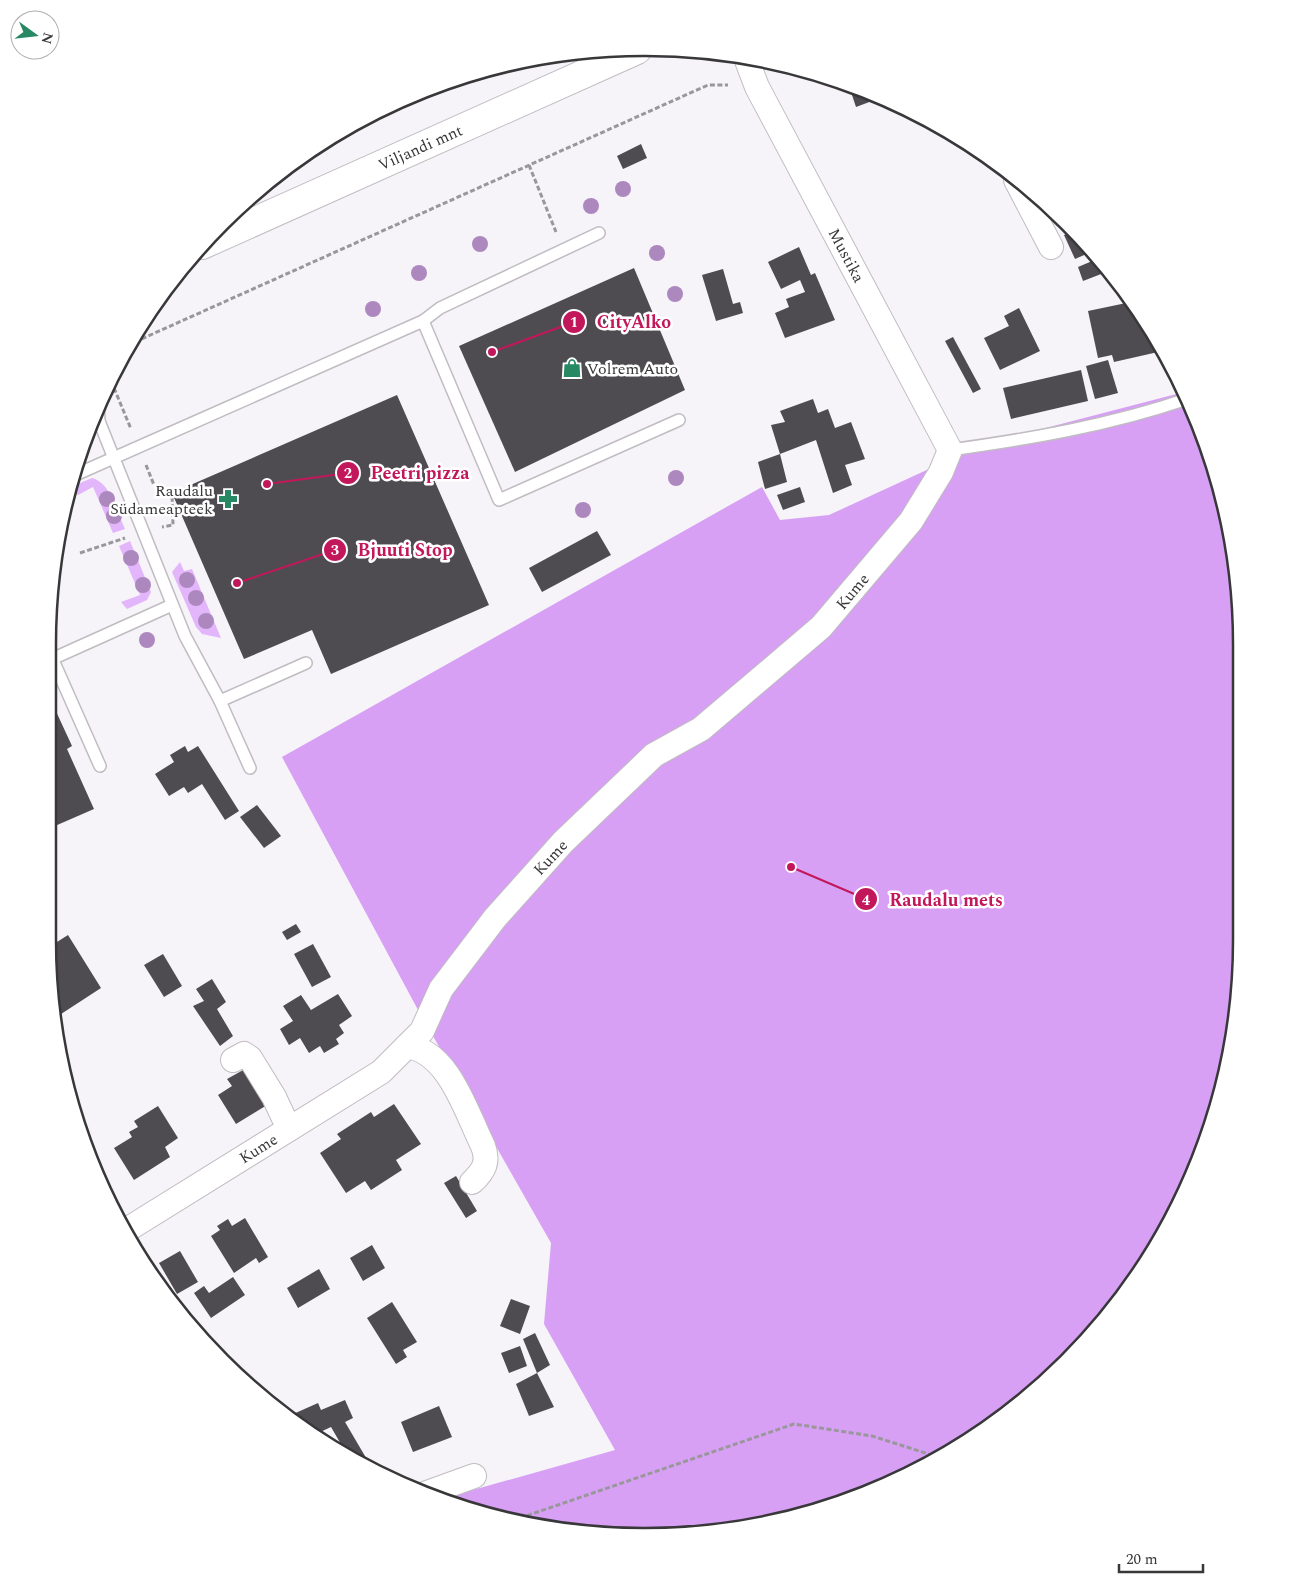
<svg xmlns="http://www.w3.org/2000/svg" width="1289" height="1584" viewBox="0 0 1289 1584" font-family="Spectral,serif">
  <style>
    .green { fill: #e3b6fc }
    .forest { fill: #d7a0f4 }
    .building { fill: #4f4c51 }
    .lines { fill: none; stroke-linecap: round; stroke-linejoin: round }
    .service-casing { stroke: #c0bcc2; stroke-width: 14 }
    .minor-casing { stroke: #c0bcc2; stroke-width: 26 }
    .secondary-casing { stroke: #c0bcc2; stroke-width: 30 }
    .path { stroke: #99979b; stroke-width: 3; stroke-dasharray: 5 2.5; stroke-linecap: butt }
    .service { stroke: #fff; stroke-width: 11 }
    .minor { stroke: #fff; stroke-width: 24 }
    .secondary { stroke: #fff; stroke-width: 28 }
    .tree { fill: #ad88bf }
    .labels { text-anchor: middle; stroke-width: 5; stroke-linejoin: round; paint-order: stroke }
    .street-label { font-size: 16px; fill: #383739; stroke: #fff }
    .poi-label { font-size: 16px; fill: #383739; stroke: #fff; text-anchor: start }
    .rim { fill: none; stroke: #383739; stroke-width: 2.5 }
    .leader { fill: none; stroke: #c2185b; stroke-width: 2 }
    .callout-dot { fill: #c2185b; stroke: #fff; stroke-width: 2 }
    .mark-label { font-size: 15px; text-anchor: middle; font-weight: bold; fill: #fff }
    .callout-label { font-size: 18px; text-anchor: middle; font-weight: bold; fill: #c2185b; stroke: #fff; stroke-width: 5; stroke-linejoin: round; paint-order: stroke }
  </style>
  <rect width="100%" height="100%" fill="#f6f3f9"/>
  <!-- green -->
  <g class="green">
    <path d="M92,478c19,5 25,34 33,51l-12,4 -20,-46 -15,8 -6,-3 1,-6z"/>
    <path d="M130,541l21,51 -4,8 -20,9 -6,-7 19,-7 -21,-49z"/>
    <path d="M180,562l4,9 8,-2 29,69 -19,-4 -6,-7 -24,-55z"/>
  </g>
  <!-- forest -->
  <g class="forest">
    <path d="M498,66l-156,67 38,-24z"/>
    <path d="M1184,392l37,98 19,116v372l-19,116 -41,110 -62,99 -110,110 -99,62 -148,50 -155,10 -153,-30 -12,-6 174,-49 -71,-126 7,-81 -134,-235 -135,-251 480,-270 18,33 49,-5 152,-70z"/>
  </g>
  <!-- building -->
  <g class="building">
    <path d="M859,89l10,5 3,7 -16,6 -5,-15z"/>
    <path d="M641,144l6,14 -24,11 -6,-13z"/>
    <path d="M1072,232l19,20 -16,7 -11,-24z"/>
    <path d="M799,247l12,28 4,-2 20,47 -50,18 -10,-25 14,-6 -3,-8 19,-7 -5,-12 -19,9 -13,-27z"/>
    <path d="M1097,259l12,12 -26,10 -5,-14z"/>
    <path d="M634,268l51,122 -170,82 -56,-126z"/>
    <path d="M723,269l10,35 7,-2 3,11 -27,8 -14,-46z"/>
    <path d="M1131,302l24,39 3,11 -44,10 -2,-7 -14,3 -10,-47z"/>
    <path d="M1019,308l21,43 -40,19 -16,-32 25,-12 -5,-10z"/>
    <path d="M953,337l28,52 -8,4 -28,-52z"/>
    <path d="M1108,360l10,33 -23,6 -9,-33z"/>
    <path d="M1081,370l7,31 -77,18 -8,-31z"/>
    <path d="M397,395l92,210 -158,69 -19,-44 -68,29 -72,-166z"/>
    <path d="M813,399l5,14 10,-4 7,19 16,-6 14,37 -20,6 7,20 -19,8 -17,-53 -36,14 -9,-29 14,-3 -5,-11z"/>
    <path d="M780,454l7,28 -22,7 -7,-27z"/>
    <path d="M800,487l5,15 -22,8 -6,-15z"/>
    <path d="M597,531l14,24 -69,37 -13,-24z"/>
    <path d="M48,694l24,52 -5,3 27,60 -46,20z"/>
    <path d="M185,746l3,6 10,-6 41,65 -14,9 -23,-36 -14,9 -4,-6 -15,9 -14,-22 19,-12 -4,-7z"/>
    <path d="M257,805l24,31 -17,12 -24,-31z"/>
    <path d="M296,924l5,8 -14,8 -5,-8z"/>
    <path d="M68,935l33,53 -43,28 -6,-42 3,-2 -4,-6 -2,-19z"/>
    <path d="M313,944l18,33 -19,10 -18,-33z"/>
    <path d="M163,954l19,32 -18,11 -20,-32z"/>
    <path d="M212,979l14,23 -9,7 16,27 -13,10 -27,-40 11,-5 -8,-12z"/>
    <path d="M338,994l14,22 -13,9 5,8 -8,6 3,5 -15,9 -4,-7 -11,7 -9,-15 -11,7 -9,-16 13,-8 -10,-15 18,-11 10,15z"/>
    <path d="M245,1069l22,36 -31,19 -18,-29 14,-9 -5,-7z"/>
    <path d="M394,1104l27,40 -25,16 6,10 -31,20 -6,-9 -19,12 -26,-40 21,-14 -4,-5 34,-22 3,5z"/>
    <path d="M158,1106l20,32 -13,9 5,10 -36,23 -20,-32 18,-11 -3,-5 9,-5 -4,-6z"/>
    <path d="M456,1176l21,35 -11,7 -22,-35z"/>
    <path d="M245,1218l23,39 -9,6 -3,-5 -22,15 -23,-37 9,-6 -3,-4 11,-7 4,7z"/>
    <path d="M372,1245l13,23 -22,13 -13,-23z"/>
    <path d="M180,1251l18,31 -21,12 -18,-31z"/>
    <path d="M319,1269l11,20 -32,19 -11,-20z"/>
    <path d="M233,1277l12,18 -34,23 -17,-25 10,-7 5,7z"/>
    <path d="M511,1299l19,7 -10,28 -20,-8z"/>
    <path d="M392,1302l25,40 -14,8 4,7 -11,7 -29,-46z"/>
    <path d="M535,1333l15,32 -13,8 -14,-34z"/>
    <path d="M520,1346l7,20 -18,7 -8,-20z"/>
    <path d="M537,1373l17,34 -25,9 -13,-32z"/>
    <path d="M345,1400l8,18 -8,4 27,46 -23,-10 -18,-31 -15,7 -25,-19 27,-12 3,7z"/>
    <path d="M439,1406l13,31 -39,15 -12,-30z"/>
  </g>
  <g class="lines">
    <!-- service casing -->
    <g class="service-casing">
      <g id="service">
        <path d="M423,321l76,179 180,-80"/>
        <path d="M98,405l1,16"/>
        <path d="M93,416l6,5 86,215 35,65 30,67"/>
        <path d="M950,450c80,-11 161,-25 237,-51"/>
        <path d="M75,475l348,-154 17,-13 159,-75"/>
        <path d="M49,651l51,115"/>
        <path d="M52,659l120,-54"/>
        <path d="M220,701l86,-38"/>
      </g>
    </g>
    <!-- minor casing -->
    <g class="minor-casing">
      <g id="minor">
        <path d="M1016,180l35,67"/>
        <path d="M407,1046c42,6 59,66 76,100 6,16 1,25 -11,36"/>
        <path d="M233,1060l11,-6 6,4 24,39 15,32"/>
        <path d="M125,1231l256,-159 41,-41 19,-42 54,-71 68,-76 91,-87 47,-26 120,-102 90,-106 30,-49 9,-22 -193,-363 -11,-29"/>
        <path d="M427,1493l47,-17"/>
      </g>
    </g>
    <!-- secondary casing -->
    <g class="secondary-casing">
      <path id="secondary" d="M202,245l435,-195"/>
    </g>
    <!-- path -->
    <g class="path">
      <path d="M529,165l27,67"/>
      <path d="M128,345l580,-260h20"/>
      <path d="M111,379l3,9 -1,1"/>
      <path d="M114,388l17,41"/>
      <path d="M146,465l8,20 18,8 1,32 -11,2"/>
      <path d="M80,553l45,-15"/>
      <path d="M520,1518l274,-94 78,12 66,21"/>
    </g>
    <!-- service -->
    <use href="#service" class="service"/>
    <!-- minor -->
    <use href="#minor" class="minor"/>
    <!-- secondary -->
    <use href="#secondary" class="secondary"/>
  </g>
  <!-- trees -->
  <g class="tree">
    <circle cx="623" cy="189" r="8"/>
    <circle cx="591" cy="206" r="8"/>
    <circle cx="480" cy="244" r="8"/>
    <circle cx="657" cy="253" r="8"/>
    <circle cx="419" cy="273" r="8"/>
    <circle cx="675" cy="294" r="8"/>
    <circle cx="373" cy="309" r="8"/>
    <circle cx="676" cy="478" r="8"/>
    <circle cx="107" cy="499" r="8"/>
    <circle cx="583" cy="510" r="8"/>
    <circle cx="114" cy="516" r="8"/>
    <circle cx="131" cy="558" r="8"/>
    <circle cx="187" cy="580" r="8"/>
    <circle cx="143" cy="585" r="8"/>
    <circle cx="196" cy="598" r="8"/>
    <circle cx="206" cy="621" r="8"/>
    <circle cx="147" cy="640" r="8"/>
  </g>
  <!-- icons -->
  <defs>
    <g id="shop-bare" transform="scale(1.5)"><path d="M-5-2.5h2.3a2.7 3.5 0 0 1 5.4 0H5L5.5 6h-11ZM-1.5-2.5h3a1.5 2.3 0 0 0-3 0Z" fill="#268964" stroke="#fff" stroke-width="2.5" paint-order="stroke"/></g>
    <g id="pharmacy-bare" transform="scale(1.5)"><path d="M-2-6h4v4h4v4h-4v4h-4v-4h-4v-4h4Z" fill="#268964" stroke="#fff" stroke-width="2.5" paint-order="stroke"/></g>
  </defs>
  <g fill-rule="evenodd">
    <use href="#shop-bare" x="572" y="368"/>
    <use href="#pharmacy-bare" x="228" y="499"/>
  </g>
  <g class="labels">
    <!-- street labels -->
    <g class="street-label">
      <text transform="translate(420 147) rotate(-24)" y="6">Viljandi mnt</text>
      <text transform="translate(847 255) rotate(62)" y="6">Mustika</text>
      <text transform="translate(852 591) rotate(-50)" y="6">Kume</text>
      <text transform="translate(550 857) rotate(-47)" y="6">Kume</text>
      <text transform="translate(258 1148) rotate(-32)" y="6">Kume</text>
    </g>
    <!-- poi labels -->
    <g class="poi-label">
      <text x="587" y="374">Volrem Auto</text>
      <text x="213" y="496" text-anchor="end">Raudalu<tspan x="213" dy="18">Südameapteek</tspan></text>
    </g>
  </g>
  <!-- crop -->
  <path d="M0 0H1289V1584H0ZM644 56H645A588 588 0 0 1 1233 644V940A588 588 0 0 1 645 1528H644A588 588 0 0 1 56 940V644A588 588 0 0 1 644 56Z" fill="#fff" fill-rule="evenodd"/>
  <path class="rim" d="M644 56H645A588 588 0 0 1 1233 644V940A588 588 0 0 1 645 1528H644A588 588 0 0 1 56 940V644A588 588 0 0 1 644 56Z"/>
  <!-- callouts -->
  <path class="leader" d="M492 352L574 322M267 484L348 473M237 583L335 550M791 867L866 899"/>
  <g class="callout-dot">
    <circle cx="492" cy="352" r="5"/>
    <circle cx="267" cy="484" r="5"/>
    <circle cx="237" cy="583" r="5"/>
    <circle cx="791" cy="867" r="5"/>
    <circle cx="574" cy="322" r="12"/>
    <circle cx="348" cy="473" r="12"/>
    <circle cx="335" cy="550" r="12"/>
    <circle cx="866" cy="899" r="12"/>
  </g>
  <g class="mark-label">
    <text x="574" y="327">1</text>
    <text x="348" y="478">2</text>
    <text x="335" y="555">3</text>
    <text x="866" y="905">4</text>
  </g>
  <g class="callout-label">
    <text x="634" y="328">CityAlko</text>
    <text x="420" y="479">Peetri pizza</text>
    <text x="405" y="556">Bjuuti Stop</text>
    <text x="946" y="906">Raudalu mets</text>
  </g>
  <!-- north arrow -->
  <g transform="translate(35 35) rotate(105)"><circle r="24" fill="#ffffff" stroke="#afafb0"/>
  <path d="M0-4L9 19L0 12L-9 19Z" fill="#268964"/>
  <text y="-8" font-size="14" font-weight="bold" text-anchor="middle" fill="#383739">N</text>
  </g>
  <!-- scale -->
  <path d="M1119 1564v8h84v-8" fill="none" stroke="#383739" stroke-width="2.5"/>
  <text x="1126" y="1564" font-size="15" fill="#383739" stroke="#ffffff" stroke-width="4" paint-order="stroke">20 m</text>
</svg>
